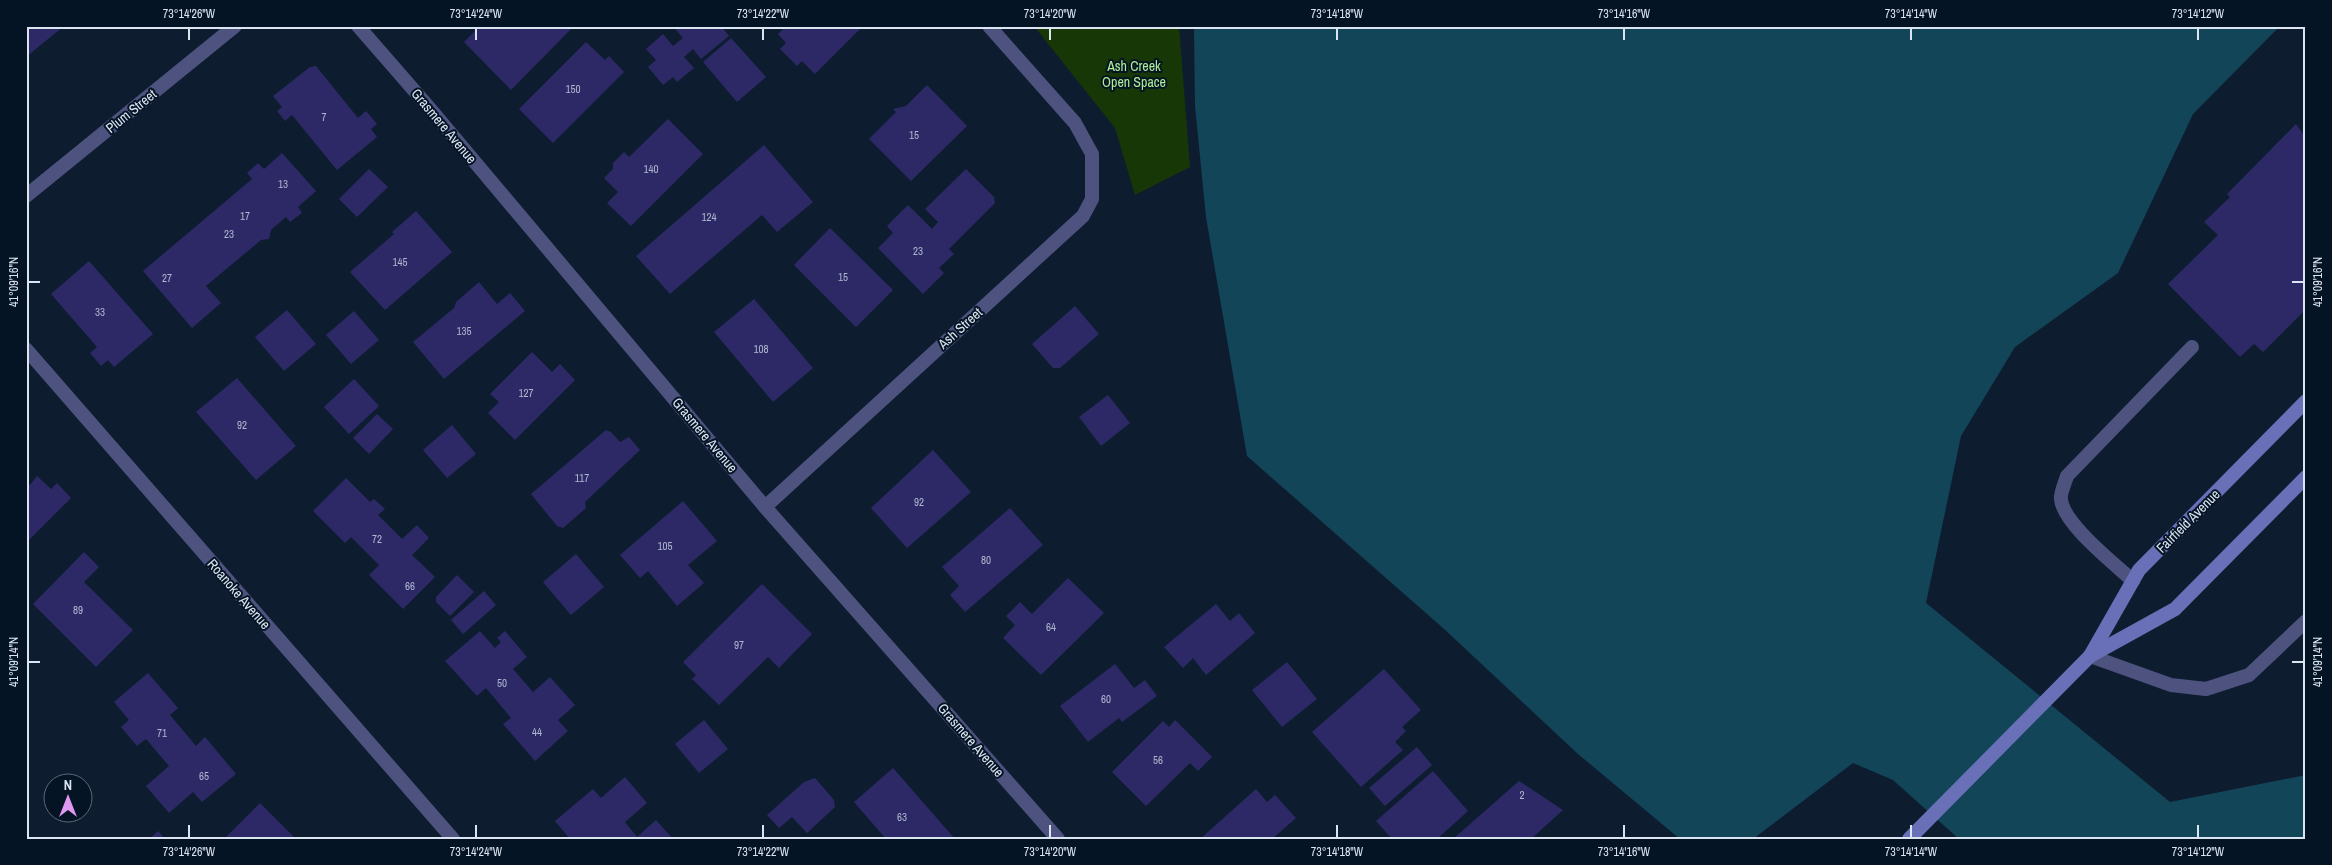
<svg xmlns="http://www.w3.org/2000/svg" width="2332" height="865" viewBox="0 0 2332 865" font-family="'Archivo Narrow',sans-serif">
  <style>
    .green { fill: #173706 }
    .water { fill: #134559 }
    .building { fill: #2c2966 }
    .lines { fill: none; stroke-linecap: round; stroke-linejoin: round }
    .service { stroke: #4d527f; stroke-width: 14 }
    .minor { stroke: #4d527f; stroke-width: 14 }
    .tertiary { stroke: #4d527f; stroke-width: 14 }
    .secondary { stroke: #6970b8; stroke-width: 14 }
    .ticks { fill: none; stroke: #dbe5f2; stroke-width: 2 }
    .labels { text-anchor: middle; stroke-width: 4; stroke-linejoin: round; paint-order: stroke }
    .number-label { font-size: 11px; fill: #afb6cf }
    .park-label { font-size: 14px; fill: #aeed94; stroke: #051425 }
    .street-label { font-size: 14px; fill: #dbe5f2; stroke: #051425 }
    .neatline { fill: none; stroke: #dbe5f2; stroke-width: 2 }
    .ticks-label { font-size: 12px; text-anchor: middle; fill: #dbe5f2 }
  </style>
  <rect width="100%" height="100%" fill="#0d1d2f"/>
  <!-- green -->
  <path class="green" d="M1034,26h145l11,141 -55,28 -20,-67z"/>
  <!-- water -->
  <path class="water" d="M1194,26h1086l-87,88 -75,159 -103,74 -54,89 -35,167 244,199 136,-27v64h-347l-66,-59 -40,-17 -100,76h-73l-102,-85 -135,-126 -196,-172 -41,-239 -11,-111z"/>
  <!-- building -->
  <g class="building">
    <path d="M26,26h38l-38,31z"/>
    <path d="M480,26h94l-63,64 -47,-48z"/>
    <path d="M673,26h48l8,10 -28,23 -8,-10 -9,8 10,11 -17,14 -4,-5 -10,8 -15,-18 8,-7 -10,-11 17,-15 10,12 10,-8z"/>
    <path d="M786,26h77l-48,48 -13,-13 -5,5 -17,-17 6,-6 -8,-9z"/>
    <path d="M731,38l35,39 -29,25 -34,-40z"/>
    <path d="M586,42l19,18 4,-4 15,16 -71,71 -34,-34z"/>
    <path d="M316,66l42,52 8,-7 11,13 -6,5 6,8 -40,33 -45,-55 -7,6 -8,-10 5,-4 -9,-11 37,-29z"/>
    <path d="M927,85l40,41 -56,55 -42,-42 27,-27 -3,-3 13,-3z"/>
    <path d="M668,119l35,35 -72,72 -24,-23 11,-11 -14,-14 9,-9v-6l11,-11 5,5z"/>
    <path d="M2296,124l10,14v171l-43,43 -9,-8 -14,13 -72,-73 50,-49 -14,-13 26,-25 -3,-3z"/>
    <path d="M764,145l49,57 -36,30 -15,-17 -92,79 -34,-38z"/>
    <path d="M282,153l34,38 -18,16 4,6 -12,9 -4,-5 -15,13 -2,9 -8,1 -55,46 15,17 -29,25 -49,-57 109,-92 -5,-6 11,-10 6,6z"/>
    <path d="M369,169l19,18 -31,30 -18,-18z"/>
    <path d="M966,169l28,28 1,6 -46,46 5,5 -15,14 5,5 -21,21 -45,-46 15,-15 -6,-7 21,-21 24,24 6,-7 -13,-13z"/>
    <path d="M416,211l36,41 -67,58 -35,-38 44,-38 -2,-2z"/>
    <path d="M830,228l63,62 -37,37 -62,-62z"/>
    <path d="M89,261l64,73 -39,33 -6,-7 -7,6 -11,-13 7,-6 -46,-53z"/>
    <path d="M479,282l18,22 13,-11 15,18 -81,68 -31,-37 41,-34 2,-6z"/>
    <path d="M754,299l59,69 -40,34 -59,-70z"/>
    <path d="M1075,306l24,28 -39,34h-7l-21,-24z"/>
    <path d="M287,310l29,34 -32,27 -29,-34z"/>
    <path d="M354,311l25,29 -28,24 -25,-29z"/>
    <path d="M532,352l20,20 8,-8 15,16 -60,60 -27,-27 11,-11 -9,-8z"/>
    <path d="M237,378l59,68 -40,34 -60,-68z"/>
    <path d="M354,379l25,27 -30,28 -25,-27z"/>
    <path d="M1108,395l22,28 -29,23 -22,-29z"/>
    <path d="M377,414l16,15 -24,25 -16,-16z"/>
    <path d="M452,425l24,29 -29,24 -24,-28z"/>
    <path d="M606,430l5,2 9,10 9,-5 11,13 -55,52 1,6 -23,20 -6,-2 -26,-32z"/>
    <path d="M933,450l38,42 -64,56 -36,-40z"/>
    <path d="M37,476l14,13 6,-6 14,15 -45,45v-62l4,4z"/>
    <path d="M346,478l24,24 4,-3 11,10 -7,6 24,24 15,-14 12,13 -17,17 23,22 -32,32 -34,-34 10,-10 -28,-28 -6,6 -32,-32z"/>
    <path d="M683,501l34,40 -29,24 16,18 -27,23 -29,-35 -8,7 -20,-23z"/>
    <path d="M1010,508l33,37 -78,67 -15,-17 9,-9 -17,-19z"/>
    <path d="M84,552l15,15 -15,15 49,48 -37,37 -63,-63z"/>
    <path d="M576,554l28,33 -33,28 -28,-33z"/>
    <path d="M457,575l17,17 -24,24 -14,-14v-5z"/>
    <path d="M1068,578l36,35 -63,62 -38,-37 12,-13 -9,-9 14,-14 12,12z"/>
    <path d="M762,584l50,50 -33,34 -11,-11 -49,48 -27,-26 4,-4 -13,-13z"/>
    <path d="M484,591l12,14 -33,29 -12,-14z"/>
    <path d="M1216,604l14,17 9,-8 16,20 -49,42 -13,-17 -10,10 -19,-21z"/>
    <path d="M480,631l15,17 6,-6 -4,-4 8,-7 22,26 -14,12 20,23 17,-15 25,28 -17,15 10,11 -33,30 -32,-37 8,-6 -25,-30 -9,8 -32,-35z"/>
    <path d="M1287,662l30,37 -35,28 -30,-37z"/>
    <path d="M1115,664l19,24 11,-8 12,16 -35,26 -3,-4 -31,24 -28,-36z"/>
    <path d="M1384,669l37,41 -19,17 4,4 -11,11 8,8 -42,37 -49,-55z"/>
    <path d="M148,673l30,35 -8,7 26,31 9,-9 31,37 -34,28 -9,-10 -24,21 -23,-27 23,-20 -23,-27 -9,7 -16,-19 8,-7 -15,-18z"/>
    <path d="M704,720l24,29 -29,24 -24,-29z"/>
    <path d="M1175,720l37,37 -14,14 -8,-8 -44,43 -34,-34 51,-51 6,6z"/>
    <path d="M1417,747l15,18 -47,41 -16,-18z"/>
    <path d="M893,768l62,71h-69l-32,-37z"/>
    <path d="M1433,771l35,40 -31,28h-45l-16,-18z"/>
    <path d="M625,777l22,26 -22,19 12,15 19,-17 17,19h-103l-15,-18 38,-32 8,9z"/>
    <path d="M815,778l19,22 1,7 -28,26 -15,-16 -13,11 -12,-13 37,-33z"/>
    <path d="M1519,781l44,29 -32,29h-78z"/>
    <path d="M1256,789l11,13 8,-7 21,23 -24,21h-72z"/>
    <path d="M260,803l34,34 -2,2h-68z"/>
    <path d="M158,831l7,8h-16z"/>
  </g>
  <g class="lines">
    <!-- service -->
    <g class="service">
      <path d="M2133,581c-18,-17 -70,-57 -72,-82 -1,-6 4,-16 6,-23l125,-129"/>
      <path d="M2090,656l81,29 35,4 43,-14 57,-54"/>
    </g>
    <!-- minor -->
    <g class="minor">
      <path d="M26,196l209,-170"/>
      <path d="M26,349l427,490"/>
      <path d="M765,507l318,-291 9,-17v-45l-17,-31 -86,-97"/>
    </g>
    <!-- tertiary -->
    <path class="tertiary" d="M358,26l74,85 333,396 293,332"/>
    <!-- secondary -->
    <g class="secondary">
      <path d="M2090,656l49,-86 167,-169"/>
      <path d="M1909,839l181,-183 85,-47 131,-132"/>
    </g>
  </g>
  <!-- ticks -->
  <path class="ticks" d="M189,28v12M476,28v12M763,28v12M1050,28v12M1337,28v12M1624,28v12M1911,28v12M2198,28v12M28,282h12M2292,282h12M28,662h12M2292,662h12M189,825v13M476,825v13M763,825v13M1050,825v13M1337,825v13M1624,825v13M1911,825v13M2198,825v13"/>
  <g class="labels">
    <!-- number labels -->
    <g class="number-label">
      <text x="573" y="93">150</text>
      <text x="324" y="121">7</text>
      <text x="914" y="139">15</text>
      <text x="651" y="173">140</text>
      <text x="283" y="188">13</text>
      <text x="245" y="220">17</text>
      <text x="709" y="221">124</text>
      <text x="229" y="238">23</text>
      <text x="918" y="255">23</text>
      <text x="400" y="266">145</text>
      <text x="843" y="281">15</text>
      <text x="167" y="282">27</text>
      <text x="100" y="316">33</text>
      <text x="464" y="335">135</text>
      <text x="761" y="353">108</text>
      <text x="526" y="397">127</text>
      <text x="242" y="429">92</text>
      <text x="582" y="482">117</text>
      <text x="919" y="506">92</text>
      <text x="377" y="543">72</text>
      <text x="665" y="550">105</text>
      <text x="986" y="564">80</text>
      <text x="410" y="590">66</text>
      <text x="78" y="614">89</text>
      <text x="1051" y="631">64</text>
      <text x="739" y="649">97</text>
      <text x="502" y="687">50</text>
      <text x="1106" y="703">60</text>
      <text x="537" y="736">44</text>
      <text x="162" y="737">71</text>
      <text x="1158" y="764">56</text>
      <text x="204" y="780">65</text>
      <text x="1522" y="799">2</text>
      <text x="902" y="821">63</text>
    </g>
    <!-- park labels -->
    <g class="park-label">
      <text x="1134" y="71">Ash Creek<tspan x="1134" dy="16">Open Space</tspan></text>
    </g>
    <!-- street labels -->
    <g class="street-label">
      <text transform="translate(131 111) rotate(-39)" y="5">Plum Street</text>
      <text transform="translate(444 126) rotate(50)" y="5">Grasmere Avenue</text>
      <text transform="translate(960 328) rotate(-42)" y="5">Ash Street</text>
      <text transform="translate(705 435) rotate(50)" y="5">Grasmere Avenue</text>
      <text transform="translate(2188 521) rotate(-45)" y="5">Fairfield Avenue</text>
      <text transform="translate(239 594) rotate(49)" y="5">Roanoke Avenue</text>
      <text transform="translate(971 740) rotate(49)" y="5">Grasmere Avenue</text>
    </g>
  </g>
  <!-- border -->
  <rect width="2332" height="865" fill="none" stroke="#051425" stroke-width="55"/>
  <!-- north arrow -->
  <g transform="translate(68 798)"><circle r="24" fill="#051425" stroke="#5b6877"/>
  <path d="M0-4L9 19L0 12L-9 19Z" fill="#de98f2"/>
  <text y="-8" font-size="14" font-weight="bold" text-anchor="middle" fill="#dbe5f2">N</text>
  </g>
  <rect x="28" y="28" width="2276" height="810" class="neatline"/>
  <g class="ticks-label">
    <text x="189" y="18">73°14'26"W</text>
    <text x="476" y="18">73°14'24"W</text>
    <text x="763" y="18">73°14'22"W</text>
    <text x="1050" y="18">73°14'20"W</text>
    <text x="1337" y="18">73°14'18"W</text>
    <text x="1624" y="18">73°14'16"W</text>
    <text x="1911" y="18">73°14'14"W</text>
    <text x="2198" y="18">73°14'12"W</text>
    <text transform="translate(14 282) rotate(-90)" y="4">41°09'16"N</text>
    <text transform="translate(2318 282) rotate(-90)" y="4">41°09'16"N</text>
    <text transform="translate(14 662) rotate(-90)" y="4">41°09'14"N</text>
    <text transform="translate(2318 662) rotate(-90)" y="4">41°09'14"N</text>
    <text x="189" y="856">73°14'26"W</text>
    <text x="476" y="856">73°14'24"W</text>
    <text x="763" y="856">73°14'22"W</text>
    <text x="1050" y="856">73°14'20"W</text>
    <text x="1337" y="856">73°14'18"W</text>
    <text x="1624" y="856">73°14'16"W</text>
    <text x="1911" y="856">73°14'14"W</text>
    <text x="2198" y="856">73°14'12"W</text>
  </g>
</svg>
